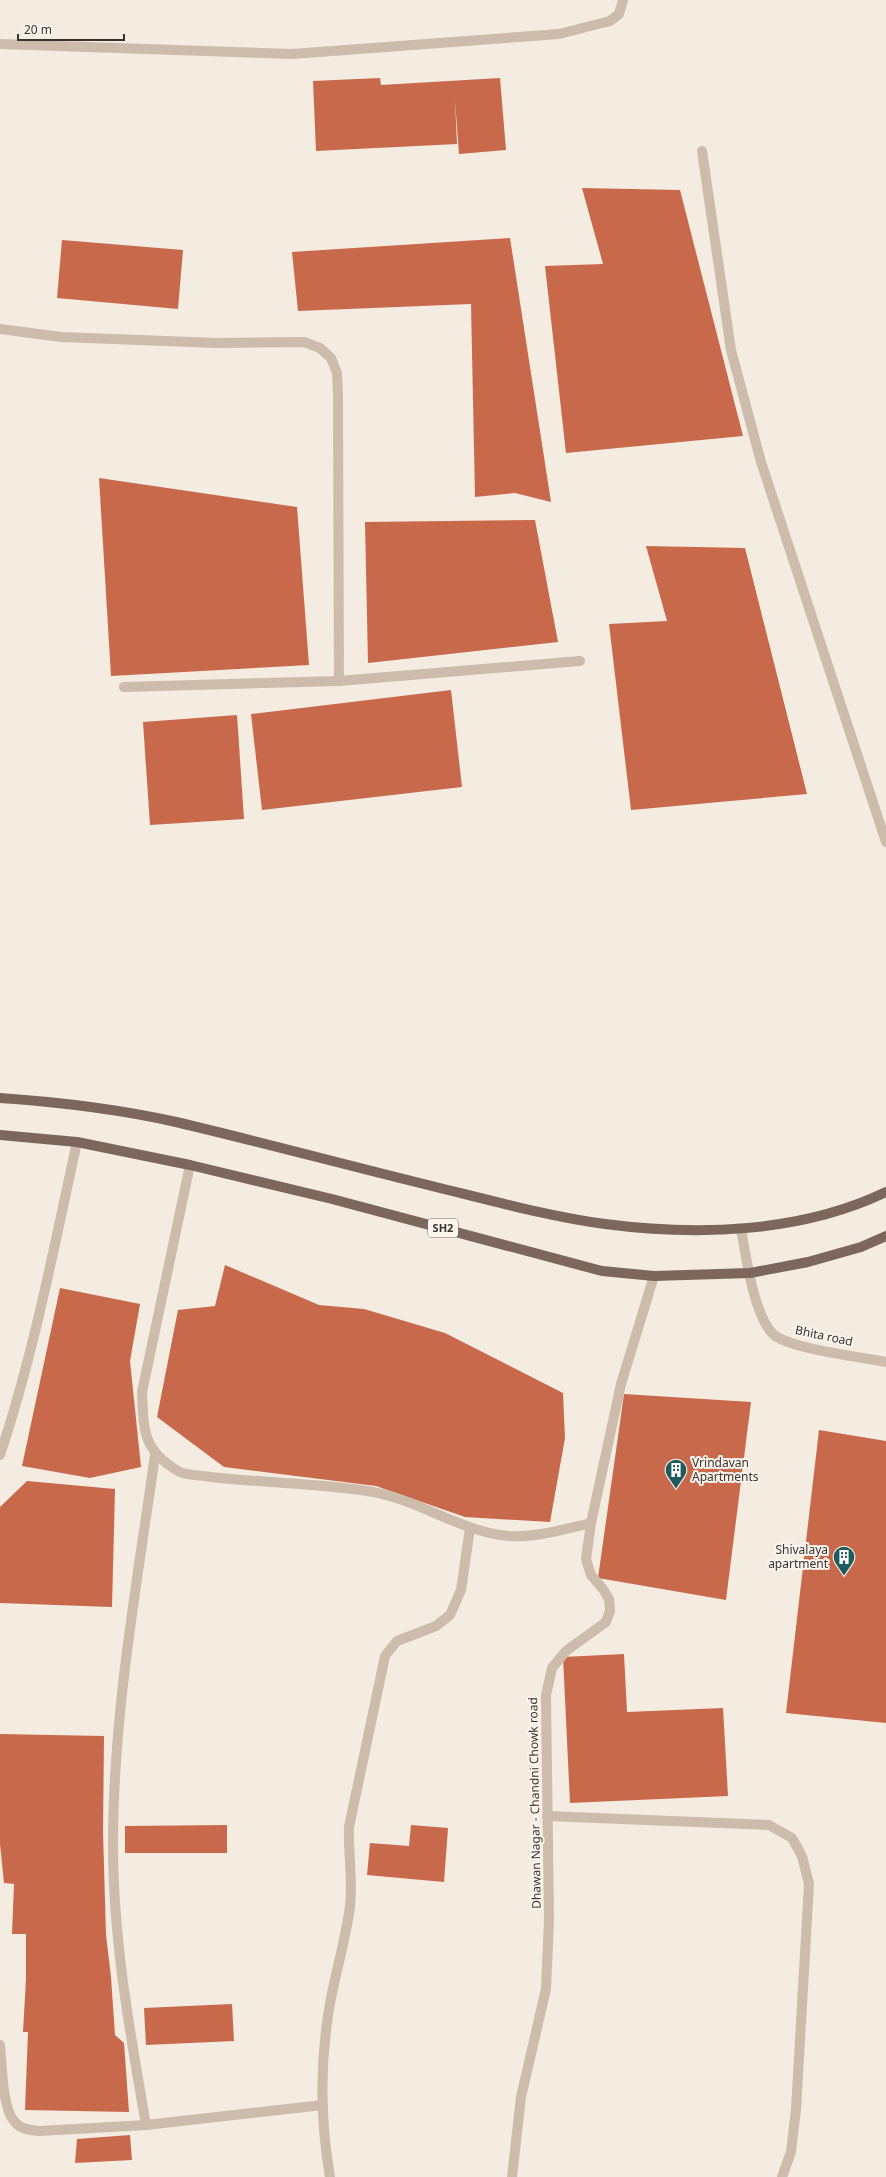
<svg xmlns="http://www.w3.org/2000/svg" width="886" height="2177" viewBox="0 0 886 2177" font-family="'Noto Sans',sans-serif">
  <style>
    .building { fill: #c8694b }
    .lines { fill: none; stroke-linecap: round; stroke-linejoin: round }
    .minor { stroke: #cdbbac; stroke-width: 10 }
    .primary { stroke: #7d675c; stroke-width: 10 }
    .labels { text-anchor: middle; stroke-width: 4; stroke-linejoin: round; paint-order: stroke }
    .shield { fill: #fbf5ee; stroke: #756b66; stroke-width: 1 }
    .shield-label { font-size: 11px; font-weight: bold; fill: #3b302b }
    .street-label { font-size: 12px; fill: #3b302b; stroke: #fbf5ee }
    .poi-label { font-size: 12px; fill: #3b302b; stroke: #fbf5ee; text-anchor: start }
  </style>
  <rect width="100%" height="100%" fill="#f4ebe1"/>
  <!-- building -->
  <g class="building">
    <path d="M380,78l1,7 119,-7 6,72 -47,4 -4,-54 2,44 -141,7 -3,-70z"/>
    <path d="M582,188l98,2 63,246 -177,17 -21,-187 58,-2z"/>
    <path d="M510,238l41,264 -36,-9 -40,4 -4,-193 -173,7 -6,-59z"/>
    <path d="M62,240l121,10 -5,59 -121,-11z"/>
    <path d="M99,478l198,29 12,158 -198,11z"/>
    <path d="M535,520l23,122 -190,21 -3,-141z"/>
    <path d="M646,546l99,2 62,246 -176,16 -22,-186 58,-3z"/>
    <path d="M451,690l11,97 -200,23 -11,-96z"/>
    <path d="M237,715l7,104 -94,6 -7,-103z"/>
    <path d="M225,1265l94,40 45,4 81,24 118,60 2,45 -15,84 -85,-5 -89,-31 -152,-19 -67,-50 21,-107 37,-4z"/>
    <path d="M60,1288l80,16 -10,57 11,106 -51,11 -68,-12z"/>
    <path d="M624,1394l127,8 -25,198 -128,-22z"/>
    <path d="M819,1430l67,11v282l-100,-10z"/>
    <path d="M27,1481l88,8 -3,118 -112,-4v-96z"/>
    <path d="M624,1654l3,58 96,-4 5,88 -158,7 -7,-146z"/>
    <path d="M0,1734l104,2 -1,96 3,103 5,42 4,58 9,8 5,69 -104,-2 3,-78h-5l3,-53v-45h-14l2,-50 -10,-1 -4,-39z"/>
    <path d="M227,1825v28h-102v-27z"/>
    <path d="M411,1825l37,3 -4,54 -77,-7 3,-32 39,3z"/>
    <path d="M232,2004l2,37 -88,4 -2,-37z"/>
    <path d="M130,2135l2,25 -57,3 2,-24z"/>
  </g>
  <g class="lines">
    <!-- minor -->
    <g class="minor">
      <path d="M0,44l292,10 267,-20 51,-13 9,-7 4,-14"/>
      <path d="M702,151l29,199 30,112 125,380"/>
      <path d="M0,329l61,8 156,6 87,-1 16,6 11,10 6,15 1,22 1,286"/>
      <path d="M124,687l215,-6 241,-20"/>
      <path d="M190,1165l-48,227c2,39 0,57 36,79 8,5 23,4 33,6 52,6 104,6 156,14 50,7 91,40 141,45 27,2 57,-7 83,-13"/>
      <path d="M741,1229c5,27 13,87 32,105 16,15 89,23 113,28"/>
      <path d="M0,1455c34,-102 54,-208 77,-313"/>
      <path d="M547,1816l222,9 23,13 10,18 7,28 -13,225 -5,43 -9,25"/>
      <path d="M0,2045c2,19 2,62 14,76 6,8 15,9 25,10l107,-6 177,-20"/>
      <path d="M146,2125c-16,-92 -33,-186 -33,-280 0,-131 24,-261 42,-390"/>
      <path d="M330,2177c-10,-58 -10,-121 1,-179 6,-30 15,-61 19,-92 3,-27 -2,-52 -1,-79l36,-171 12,-15 39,-15 14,-11 11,-25 9,-62"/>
      <path d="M512,2177l9,-80 25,-108 3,-68 -3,-226 6,-27 14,-17 40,-29 4,-11 -1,-12 -6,-10 -12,-14 -5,-16 5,-36 30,-139 33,-108"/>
    </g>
    <!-- primary -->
    <g class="primary">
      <path d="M0,1098c58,4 118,11 176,24 85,20 170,43 256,64 57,14 115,30 173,38 92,12 196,9 281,-32"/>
      <path d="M0,1135l77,7 113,23 142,34 270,72 52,5 96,-3 58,-11 53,-15 25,-11"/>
    </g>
  </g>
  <!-- icons -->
  <defs>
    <g id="building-pin" transform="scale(1.15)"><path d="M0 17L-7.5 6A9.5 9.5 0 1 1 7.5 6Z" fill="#1f5a5e" stroke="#fbf5ee"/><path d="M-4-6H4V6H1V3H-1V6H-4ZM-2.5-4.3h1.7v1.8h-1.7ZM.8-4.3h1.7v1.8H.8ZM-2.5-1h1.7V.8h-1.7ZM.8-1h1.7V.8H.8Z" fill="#fff"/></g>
  </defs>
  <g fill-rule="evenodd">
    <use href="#building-pin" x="676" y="1470"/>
    <use href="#building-pin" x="844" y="1557"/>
  </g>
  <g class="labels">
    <!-- shield labels -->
    <rect class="shield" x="428" y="1219" width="30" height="18" rx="3"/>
    <g class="shield-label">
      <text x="443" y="1232">SH2</text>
    </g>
    <!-- street labels -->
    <g class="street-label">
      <text transform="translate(824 1336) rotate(12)" y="4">Bhita road</text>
      <text transform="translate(535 1803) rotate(-91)" y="4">Dhawan Nagar - Chandni Chowk road</text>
    </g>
    <!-- poi labels -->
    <g class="poi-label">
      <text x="692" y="1467">Vrindavan<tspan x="692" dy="14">Apartments</tspan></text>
      <text x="828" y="1554" text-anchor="end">Shivalaya<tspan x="828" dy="14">apartment</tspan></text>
    </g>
  </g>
  <!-- scale -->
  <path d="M18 34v6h106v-6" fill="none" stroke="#3b302b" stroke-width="2"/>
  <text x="24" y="34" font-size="12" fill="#3b302b" stroke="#fbf5ee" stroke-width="3" paint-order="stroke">20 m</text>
</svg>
